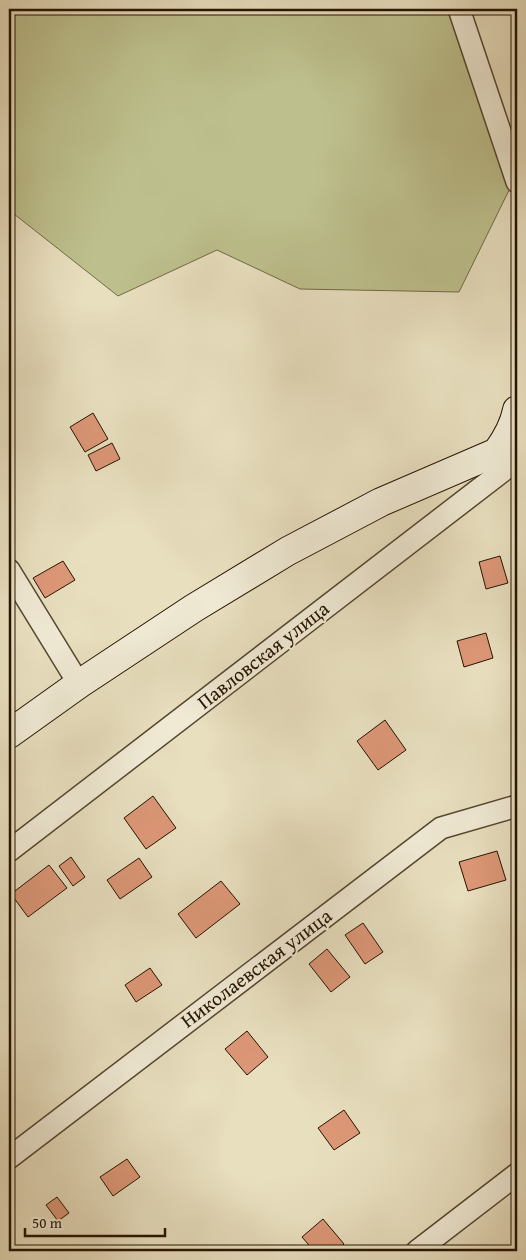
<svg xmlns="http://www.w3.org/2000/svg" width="526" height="1260" viewBox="0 0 526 1260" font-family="'Gentium Book Plus',serif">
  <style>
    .green { fill: #bdc08d; stroke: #716a46 }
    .building { fill: #dc9777; stroke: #251300 }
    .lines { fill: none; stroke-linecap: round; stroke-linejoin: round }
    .street-casing { stroke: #564630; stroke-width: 24 }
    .secondary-casing { stroke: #251300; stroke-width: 30 }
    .street { stroke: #f0ead5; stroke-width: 21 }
    .secondary { stroke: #f0ead5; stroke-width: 28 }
    .labels { text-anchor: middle; stroke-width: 4; stroke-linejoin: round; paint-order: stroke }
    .street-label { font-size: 20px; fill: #251300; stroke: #f0ead5 }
  </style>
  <rect width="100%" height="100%" fill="#e8dfbf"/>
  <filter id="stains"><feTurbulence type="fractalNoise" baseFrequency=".004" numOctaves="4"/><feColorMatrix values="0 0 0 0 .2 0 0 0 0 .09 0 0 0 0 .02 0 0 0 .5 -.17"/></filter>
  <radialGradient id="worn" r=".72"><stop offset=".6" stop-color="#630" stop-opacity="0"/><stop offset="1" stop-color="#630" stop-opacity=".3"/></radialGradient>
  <!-- green -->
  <path class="green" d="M9,9h437l71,146v19l-58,118 -159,-3 -83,-39 -99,46 -109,-86z"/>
  <!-- building -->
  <g class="building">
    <path d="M93,413l15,26 -23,13 -15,-25z"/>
    <path d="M112,443l8,16 -24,12 -8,-16z"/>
    <path d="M500,556l8,27 -22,6 -7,-27z"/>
    <path d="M63,561l12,19 -30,18 -12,-20z"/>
    <path d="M486,633l7,25 -29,9 -7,-26z"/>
    <path d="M385,720l21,30 -28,20 -21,-29z"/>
    <path d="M153,796l23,32 -30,21 -22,-31z"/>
    <path d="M497,851l9,29 -38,11 -9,-29z"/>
    <path d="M71,857l14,20 -12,9 -14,-20z"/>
    <path d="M139,858l13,19 -32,22 -13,-19z"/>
    <path d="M49,865l18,23 -39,29 -17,-23z"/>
    <path d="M221,881l19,23 -44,34 -18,-24z"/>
    <path d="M363,923l20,29 -18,12 -20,-29z"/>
    <path d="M327,949l23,28 -19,15 -22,-28z"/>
    <path d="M150,968l12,17 -26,17 -11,-17z"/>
    <path d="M247,1031l21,26 -21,18 -22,-26z"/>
    <path d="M344,1110l16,23 -26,17 -16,-22z"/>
    <path d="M127,1159l13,18 -27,19 -13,-19z"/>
    <path d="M57,1197l12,16 -11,8 -12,-16z"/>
    <path d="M323,1219l21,25 -8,7h-22l-12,-14z"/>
  </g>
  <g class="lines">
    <!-- street casing -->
    <g class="street-casing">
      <g id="street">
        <path d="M459,9l58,173"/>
        <path d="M9,570l70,114"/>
        <path d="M9,851l508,-391"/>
        <path d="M9,1158l432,-330 76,-22"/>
        <path d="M417,1251l100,-77"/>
      </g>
    </g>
    <!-- secondary casing -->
    <g class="secondary-casing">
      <path id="secondary" d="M9,734l70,-50 115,-76 94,-57 93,-49 116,-50c10,-14 17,-26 20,-42"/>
    </g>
    <!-- street -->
    <use href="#street" class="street"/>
    <!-- secondary -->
    <use href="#secondary" class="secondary"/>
  </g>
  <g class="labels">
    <!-- street labels -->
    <g class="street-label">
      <text transform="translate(263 655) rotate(-38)" y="7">Павловская улица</text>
      <text transform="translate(256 968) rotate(-37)" y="7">Николаевская улица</text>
    </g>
  </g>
  <!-- margin -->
  <rect width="526" height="1260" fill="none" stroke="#e8dfbf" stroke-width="30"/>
  <rect x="10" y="10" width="506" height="1240" fill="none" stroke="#251300" stroke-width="2.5"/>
  <rect x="15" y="15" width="496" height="1230" fill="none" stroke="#251300"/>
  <!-- scale -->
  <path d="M25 1228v8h140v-8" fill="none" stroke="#251300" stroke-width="2.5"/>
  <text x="32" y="1228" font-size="15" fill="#251300" stroke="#f0ead5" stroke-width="4" paint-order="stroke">50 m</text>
  <rect width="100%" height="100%" filter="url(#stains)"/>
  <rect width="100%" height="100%" fill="url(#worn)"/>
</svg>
